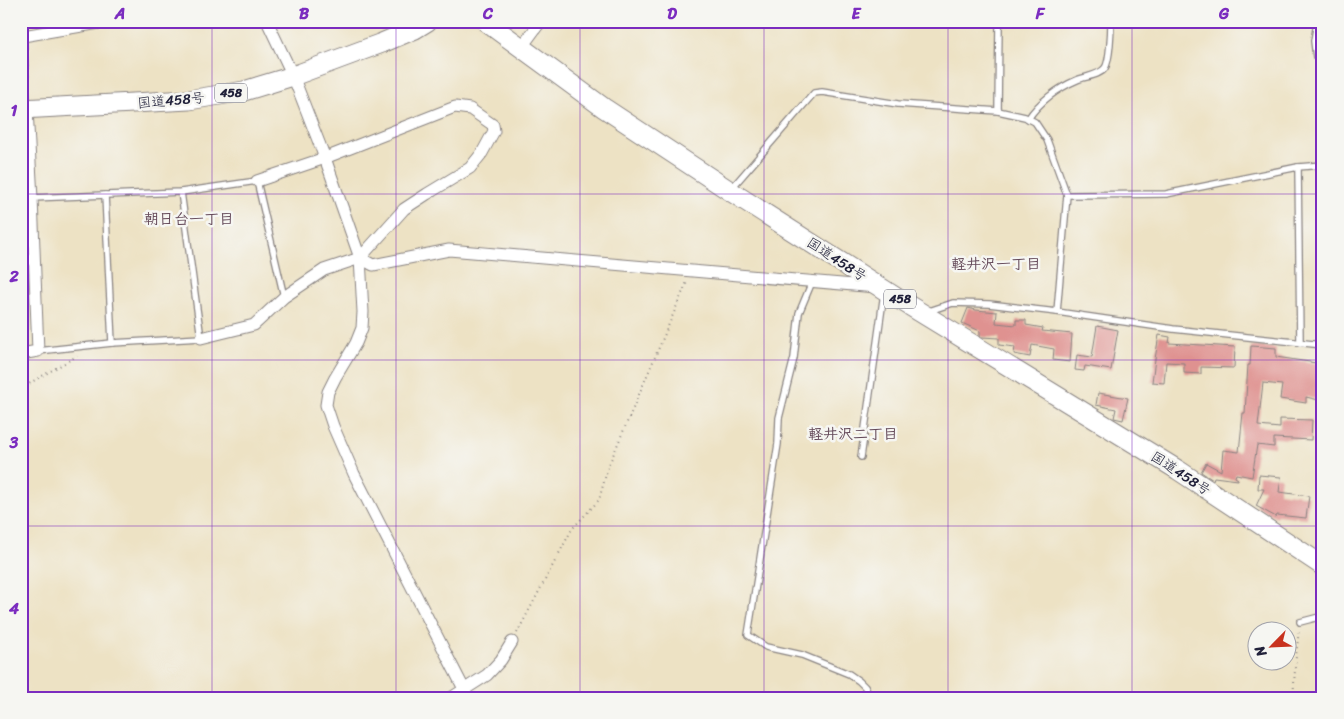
<svg xmlns="http://www.w3.org/2000/svg" width="1344" height="719" viewBox="0 0 1344 719" font-family="Sriracha,'Klee One',sans-serif">
  <style>
    .building { fill: #df9290 }
    .lines { fill: none; stroke-linecap: round; stroke-linejoin: round }
    .service-casing { stroke: #888280; stroke-width: 8 }
    .minor-casing { stroke: #888280; stroke-width: 13 }
    .trunk-casing { stroke: #888280; stroke-width: 21 }
    .path { stroke: #888280; stroke-width: 2; stroke-dasharray: 1 4; stroke-linecap: butt }
    .service { stroke: #fff; stroke-width: 5.5 }
    .minor { stroke: #fff; stroke-width: 11 }
    .trunk { stroke: #fff; stroke-width: 19 }
    .grid { fill: none; stroke: #7b2cbf; stroke-width: 1; stroke-opacity: 0.55 }
    .labels { text-anchor: middle; stroke-width: 5; stroke-linejoin: round; paint-order: stroke }
    .shield { fill: #f6f6f2; stroke: #626272; stroke-width: 1 }
    .shield-label { font-size: 12px; font-weight: bold; fill: #22223b }
    .street-label { font-size: 14px; fill: #22223b; stroke: #f6f6f2 }
    .neighbourhood-label { font-size: 15px; font-weight: bold; fill: #644959; stroke: #f6f6f2 }
    .neatline { fill: none; stroke: #7b2cbf; stroke-width: 2 }
    .grid-label { font-size: 16px; text-anchor: middle; font-weight: bold; fill: #7b2cbf }
  </style>
  <rect width="100%" height="100%" fill="#f6f6f2"/>
  <filter id="ink" filterUnits="userSpaceOnUse"><feTurbulence type="fractalNoise" baseFrequency=".02" numOctaves="2"/><feDisplacementMap in="SourceGraphic" scale="10" xChannelSelector="R" yChannelSelector="G"/><feConvolveMatrix kernelMatrix="1 2 1 2 8 2 1 2 1" color-interpolation-filters="sRGB"/></filter>
  <filter id="wash" filterUnits="userSpaceOnUse"><feTurbulence type="fractalNoise" baseFrequency=".0096" numOctaves="4" result="noise"/><feDisplacementMap in="SourceGraphic" scale="20" xChannelSelector="R" yChannelSelector="G"/><feGaussianBlur stdDeviation="1.12" result="paint"/><feColorMatrix in="noise" values="0 0 0 0 0 0 0 0 0 0 0 0 0 0 0 0 0 1.4 0 .05"/><feComposite in="paint" operator="in"/></filter>
  <g filter="url(#wash)">
    <rect width="100%" height="100%" fill="#ede2c4"/>
    <g id="blocks">
      <!-- building -->
      <g class="building">
        <path d="M968,308l8,2 21,2 -1,11 20,2v-5h10v5l17,3 -1,3 30,3 -2,28 -17,-2 1,-11 -22,-4 -2,12 -16,-3 1,-7 -16,-2v-7l-17,-1 -2,-1v-5l-18,-8z"/>
        <path d="M1097,326l21,4 -7,40 -26,-4 -1,5 -9,-1 2,-15 15,2z"/>
        <path d="M1159,335l11,2 -1,6 66,4 -1,21 -33,-1v7l-17,-1v-10l-18,-1 -2,21 -12,-1 3,-23z"/>
        <path d="M1251,346l25,2v9l47,7v37l-17,-4v6l-26,-4 2,-14 -19,-2 -5,43 22,2v-9l32,1 -1,20 -37,-2v9l-17,-2 -5,32 -16,-3 -1,3 3,2v1l-24,-3 -1,3 -12,-8 5,-9 15,8 2,-21 16,2 4,-39h2l3,-48h2z"/>
        <path d="M1098,393l30,5 -5,22 -9,-2 2,-9 -20,-4z"/>
        <path d="M1259,475l22,2 -2,15 30,4 -3,22 -29,-3 -1,2 -20,-11 8,-17h-6z"/>
      </g>
    </g>
  </g>
  <g filter="url(#ink)">
    <use href="#blocks" fill-opacity="0" stroke="#888280" stroke-width="1"/>
    <g class="lines">
      <!-- service casing -->
      <g class="service-casing">
        <g id="service">
          <path d="M22,21l5,86"/>
          <path d="M1316,21v8l-2,12 2,16 7,3"/>
          <path d="M999,23l11,-2"/>
          <path d="M998,111l1,-88 -1,-2"/>
          <path d="M1028,119c11,-17 30,-31 49,-39 9,-4 22,-4 28,-12 5,-7 6,-38 6,-47"/>
          <path d="M1298,167l2,176"/>
          <path d="M731,189l83,-96 8,-1 76,12 100,7 27,6 10,5 12,18 20,55 -10,117"/>
          <path d="M105,195l7,148"/>
          <path d="M1067,195l99,-1 132,-27 25,-2"/>
          <path d="M32,198l149,-6 76,-11 27,116"/>
          <path d="M812,282l-13,31 -5,45 -15,60 -1,26 -30,191 18,12 36,8 47,19 10,7 6,6 5,11"/>
          <path d="M926,312l27,-9 36,1 68,8 116,17 150,16"/>
          <path d="M38,351l74,-8 89,-5 -20,-146"/>
          <path d="M861,457l23,-164"/>
          <path d="M1300,622l23,-6"/>
        </g>
      </g>
      <!-- minor casing -->
      <g class="minor-casing">
        <g id="minor">
          <path d="M267,21l26,55 32,82 35,100 3,54 -1,16 -6,15 -21,35 -7,14 -2,13 7,21 21,48 110,215"/>
          <path d="M23,36l88,-15"/>
          <path d="M521,48l20,-27"/>
          <path d="M360,258l13,7 76,-15 427,37"/>
          <path d="M201,338l53,-13 30,-28 40,-27 36,-12 44,-49 23,-15 43,-26 12,-15 12,-22 -1,-6 -23,-16 -15,-2 -130,51 -68,23"/>
          <path d="M21,354l17,-3 -6,-153 -5,-89"/>
          <path d="M451,698l36,-23 14,-15 11,-18"/>
        </g>
      </g>
      <!-- trunk casing -->
      <g class="trunk-casing">
        <g id="trunk">
          <path d="M485,21l119,87 126,83 167,107 281,172 145,96"/>
          <path d="M21,109l168,-9 55,-9 49,-15 89,-33 33,-14 13,-8"/>
        </g>
      </g>
      <!-- path -->
      <g class="path">
        <path d="M21,389l14,-9 42,-24"/>
        <path d="M517,633l55,-104 27,-29 9,-33 79,-185"/>
        <path d="M1293,698l3,-42 3,-26"/>
      </g>
      <!-- service -->
      <use href="#service" class="service"/>
      <!-- minor -->
      <use href="#minor" class="minor"/>
      <!-- trunk -->
      <use href="#trunk" class="trunk"/>
    </g>
  </g>
  <!-- grid -->
  <path class="grid" d="M212,21v677M396,21v677M580,21v677M764,21v677M948,21v677M1132,21v677M21,194h1302M21,360h1302M21,526h1302"/>
  <g class="labels">
    <!-- shield labels -->
    <g class="shield">
      <rect x="215" y="83.5" width="32" height="19" rx="4"/>
      <rect x="884" y="289.5" width="32" height="19" rx="4"/>
    </g>
    <g class="shield-label">
      <text x="231" y="97">458</text>
      <text x="900" y="303">458</text>
    </g>
    <!-- street labels -->
    <g class="street-label">
      <text transform="translate(171 100) rotate(-5)" y="5">国道458号</text>
      <text transform="translate(837 259) rotate(33)" y="5">国道458号</text>
      <text transform="translate(1181 473) rotate(33)" y="5">国道458号</text>
    </g>
    <!-- neighbourhood labels -->
    <g class="neighbourhood-label">
      <text x="189" y="224">朝日台一丁目</text>
      <text x="996" y="269">軽井沢一丁目</text>
      <text x="853" y="439">軽井沢二丁目</text>
    </g>
  </g>
  <!-- margin -->
  <rect width="1344" height="719" fill="none" stroke="#f6f6f2" stroke-width="55"/>
  <!-- north arrow -->
  <g transform="translate(1272 646) rotate(246)"><circle r="24" fill="#f6f6f2" stroke="#a1a1a9"/>
  <path d="M0-4L9 19L0 12L-9 19Z" fill="#c8321e"/>
  <text y="-8" font-size="14" font-weight="bold" text-anchor="middle" fill="#22223b">N</text>
  </g>
  <rect x="28" y="28" width="1288" height="664" class="neatline"/>
  <g class="grid-label">
    <text x="120" y="19">A</text>
    <text x="304" y="19">B</text>
    <text x="488" y="19">C</text>
    <text x="672" y="19">D</text>
    <text x="856" y="19">E</text>
    <text x="1040" y="19">F</text>
    <text x="1224" y="19">G</text>
    <text x="14" y="116">1</text>
    <text x="14" y="282">2</text>
    <text x="14" y="448">3</text>
    <text x="14" y="614">4</text>
  </g>
</svg>
